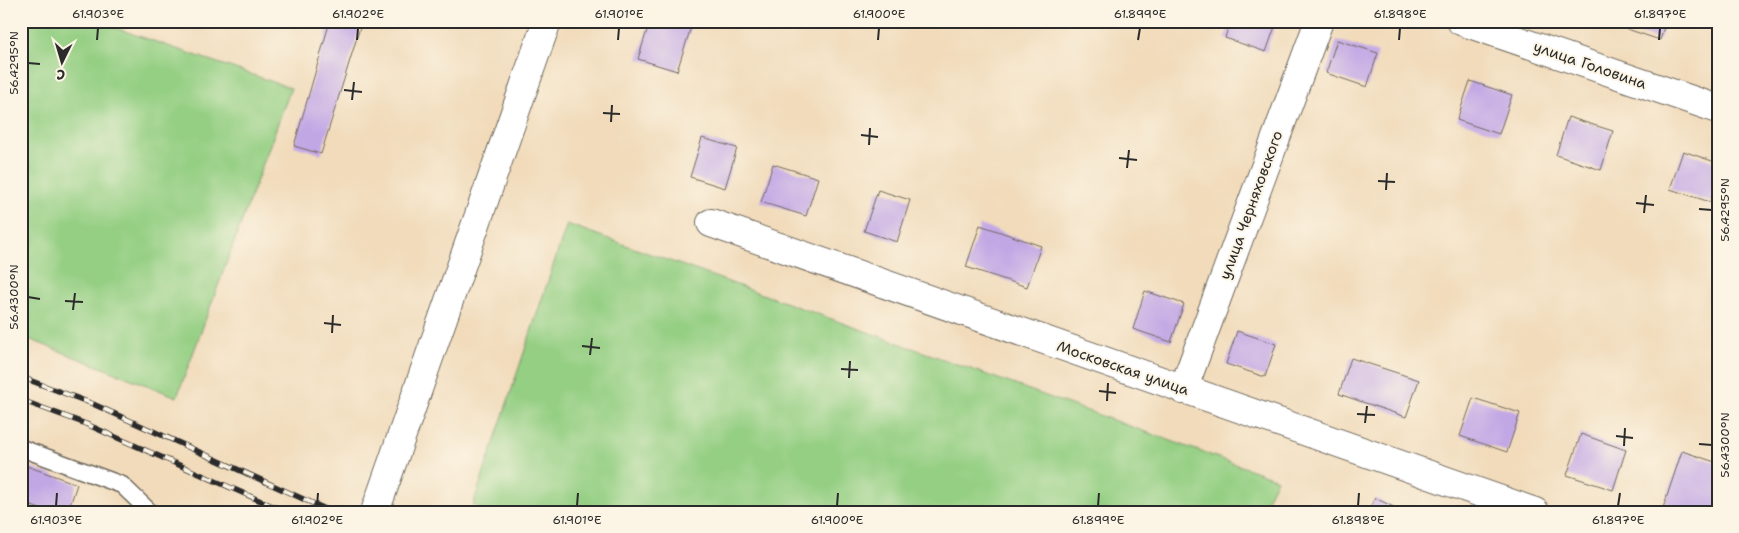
<svg xmlns="http://www.w3.org/2000/svg" width="1739" height="533" viewBox="0 0 1739 533" font-family="'Shantell Sans',sans-serif">
  <style>
    .green { fill: #94cf83; stroke: #607d57 }
    .building { fill: #c2a7e5 }
    .lines { fill: none; stroke-linecap: round; stroke-linejoin: round }
    .lane-casing { stroke: #70695d; stroke-width: 19 }
    .street-casing { stroke: #70695d; stroke-width: 30 }
    .secondary-casing { stroke: #70695d; stroke-width: 30 }
    .lane { stroke: #fff; stroke-width: 16 }
    .street { stroke: #fff; stroke-width: 28 }
    .secondary { stroke: #fff; stroke-width: 28 }
    .rail-casing { stroke: #2b2b2b; stroke-width: 5.5 }
    .rail { stroke: #fcf5e5; stroke-width: 4; stroke-dasharray: 11; stroke-linecap: butt }
    .ticks { fill: none; stroke: #2b2b2b; stroke-width: 2 }
    .labels { text-anchor: middle; stroke-width: 4; stroke-linejoin: round; paint-order: stroke }
    .street-label { font-size: 15px; fill: #2b2b2b; stroke: #fcf5e5 }
    .neatline { fill: none; stroke: #2b2b2b; stroke-width: 2 }
    .ticks-label { font-size: 12px; text-anchor: middle; fill: #2b2b2b }
  </style>
  <rect width="100%" height="100%" fill="#fcf5e5"/>
  <filter id="ink" filterUnits="userSpaceOnUse"><feTurbulence type="fractalNoise" baseFrequency=".02" numOctaves="2"/><feDisplacementMap in="SourceGraphic" scale="10" xChannelSelector="R" yChannelSelector="G"/><feConvolveMatrix kernelMatrix="1 2 1 2 8 2 1 2 1" color-interpolation-filters="sRGB"/></filter>
  <filter id="wash" filterUnits="userSpaceOnUse"><feTurbulence type="fractalNoise" baseFrequency=".0096" numOctaves="4" result="noise"/><feDisplacementMap in="SourceGraphic" scale="20" xChannelSelector="R" yChannelSelector="G"/><feGaussianBlur stdDeviation="1.12" result="paint"/><feColorMatrix in="noise" values="0 0 0 0 0 0 0 0 0 0 0 0 0 0 0 0 0 1.4 0 .05"/><feComposite in="paint" operator="in"/></filter>
  <g filter="url(#wash)">
    <rect width="100%" height="100%" fill="#f1dbbb"/>
    <!-- green -->
    <g class="green">
      <path d="M21,21h74l196,67 -114,309 -156,-61z"/>
      <path d="M567,224l710,255 -16,33h-772l-16,-7z"/>
      <path d="M21,502l27,10h-27z"/>
    </g>
    <g id="blocks">
      <!-- building -->
      <g class="building">
        <path d="M330,21h32l-41,133 -27,-8z"/>
        <path d="M650,21h43l-16,50 -39,-12z"/>
        <path d="M1230,21h47l-11,31 -41,-14z"/>
        <path d="M1610,21h56l-6,19 -51,-17z"/>
        <path d="M1337,40l41,13 -11,34 -41,-14z"/>
        <path d="M1470,81l42,14 -13,39 -42,-14z"/>
        <path d="M1568,117l45,14 -12,39 -45,-15z"/>
        <path d="M702,138l35,10 -12,40 -35,-11z"/>
        <path d="M1683,151l35,12v14l-8,25 -40,-13z"/>
        <path d="M773,164l45,14 -12,38 -45,-14z"/>
        <path d="M878,190l32,10 -13,42 -33,-11z"/>
        <path d="M980,225l61,21 -14,41 -61,-20z"/>
        <path d="M1145,291l39,13 -13,38 -38,-13z"/>
        <path d="M1237,331l39,13 -11,33 -39,-13z"/>
        <path d="M1351,358l68,22 -13,37 -67,-23z"/>
        <path d="M1473,398l47,15 -13,39 -47,-16z"/>
        <path d="M1581,434l45,16 -13,40 -46,-15z"/>
        <path d="M1682,451l36,12v49h-43l-12,-4z"/>
        <path d="M21,464l56,20 -9,28h-20l-27,-10z"/>
        <path d="M1375,498l29,14h-36z"/>
      </g>
    </g>
  </g>
  <g filter="url(#ink)">
    <use href="#blocks" fill-opacity="0" stroke="#70695d" stroke-width="1"/>
    <g class="lines">
      <!-- lane casing -->
      <g class="lane-casing">
        <path id="lane" d="M21,448l101,37 28,27"/>
      </g>
      <!-- street casing -->
      <g class="street-casing">
        <g id="street">
          <path d="M1461,21l257,88"/>
          <path d="M711,223l824,289"/>
          <path d="M1183,390l136,-369"/>
        </g>
      </g>
      <!-- secondary casing -->
      <g class="secondary-casing">
        <path id="secondary" d="M375,512l172,-491"/>
      </g>
      <!-- lane -->
      <use href="#lane" class="lane"/>
      <!-- street -->
      <use href="#street" class="street"/>
      <!-- secondary -->
      <use href="#secondary" class="secondary"/>
      <!-- rail casing -->
      <g class="rail-casing">
        <g id="rail">
          <path d="M21,377l72,27 239,108"/>
          <path d="M21,400l65,24 200,88"/>
        </g>
      </g>
      <!-- rail -->
      <use href="#rail" class="rail"/>
    </g>
  </g>
  <!-- ticks -->
  <path class="ticks" d="M97,40l1,-12M357,40l1,-12M618,40l1,-12M878,40l1,-12M1138,40l2,-12M1399,40l1,-12M1659,40l1,-12M28,63l12,1M344,90l18,2M352,100l2,-18M603,113l17,1M611,122l1,-17M861,135l17,2M869,145l1,-17M1119,158l18,2M1127,168l2,-18M1378,181l17,1M1386,190l1,-17M1636,203l18,2M1699,209l13,1M1644,213l2,-18M28,297l12,2M65,301l18,1M73,310l2,-17M324,323l17,2M332,333l1,-18M582,346l18,2M590,355l2,-17M841,369l17,1M849,378l1,-17M1099,391l17,2M1107,401l1,-18M1357,414l18,1M1365,423l2,-17M1616,436l17,2M1699,444l13,1M1624,446l1,-18M56,506l1,-13M317,506l1,-13M577,506l1,-13M837,506l1,-13M1098,506l1,-13M1358,506l1,-13M1618,506l2,-13"/>
  <g class="labels">
    <!-- street labels -->
    <g class="street-label">
      <text transform="translate(1590 65) rotate(19)" y="5">улица Головина</text>
      <text transform="translate(1251 205) rotate(-70)" y="5">улица Черняховского</text>
      <text transform="translate(1123 368) rotate(19)" y="5">Московская улица</text>
    </g>
  </g>
  <!-- margin -->
  <rect width="1739" height="533" fill="none" stroke="#fcf5e5" stroke-width="55"/>
  <!-- north arrow -->
  <g transform="translate(62 62) rotate(185)" stroke="#fcf5e5" stroke-width="4" paint-order="stroke">
  <path d="M0-4L9 19L0 12L-9 19Z" fill="#2b2b2b"/>
  <text y="-8" font-size="14" font-weight="bold" text-anchor="middle" fill="#2b2b2b">С</text>
  </g>
  <rect x="28" y="28" width="1684" height="478" class="neatline"/>
  <g class="ticks-label">
    <text x="98" y="18">61.903°E</text>
    <text x="358" y="18">61.902°E</text>
    <text x="619" y="18">61.901°E</text>
    <text x="879" y="18">61.900°E</text>
    <text x="1140" y="18">61.899°E</text>
    <text x="1400" y="18">61.898°E</text>
    <text x="1660" y="18">61.897°E</text>
    <text transform="translate(14 63) rotate(-90)" y="4">56.4295°N</text>
    <text transform="translate(1725 210) rotate(-90)" y="4">56.4295°N</text>
    <text transform="translate(14 297) rotate(-90)" y="4">56.4300°N</text>
    <text transform="translate(1725 445) rotate(-90)" y="4">56.4300°N</text>
    <text x="56" y="524">61.903°E</text>
    <text x="317" y="524">61.902°E</text>
    <text x="577" y="524">61.901°E</text>
    <text x="837" y="524">61.900°E</text>
    <text x="1098" y="524">61.899°E</text>
    <text x="1358" y="524">61.898°E</text>
    <text x="1618" y="524">61.897°E</text>
  </g>
</svg>
